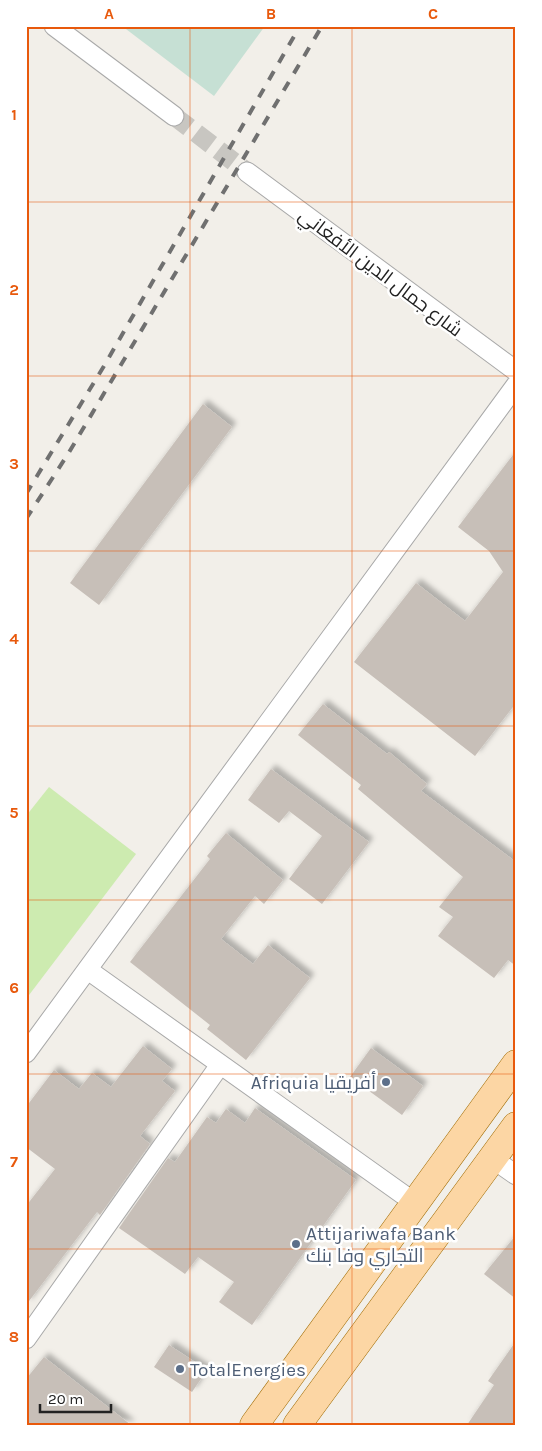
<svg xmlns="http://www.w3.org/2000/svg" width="542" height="1451" viewBox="0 0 542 1451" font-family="Karla,Cairo,sans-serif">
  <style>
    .grass { fill: #cdebb0 }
    .wetland { fill: #c6e0d4 }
    .building { fill: #c7bfb8; filter: url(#shadow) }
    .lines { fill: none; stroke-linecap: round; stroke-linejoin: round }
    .street-tunnel { stroke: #c8c6c1; stroke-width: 19; stroke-dasharray: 19 9; stroke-linecap: butt }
    .street-casing { stroke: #a9a9a9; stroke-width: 21 }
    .primary-casing { stroke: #a06b00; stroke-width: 29 }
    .street { stroke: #fff; stroke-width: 19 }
    .primary { stroke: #fcd6a4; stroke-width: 28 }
    .rail { stroke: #707070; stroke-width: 4; stroke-dasharray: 10 10; stroke-linecap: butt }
    .grid { fill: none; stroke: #e8590c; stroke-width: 1; stroke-opacity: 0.55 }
    .service-dot { fill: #5c6f8a; stroke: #fff; stroke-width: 2 }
    .labels { text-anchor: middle; stroke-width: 5; stroke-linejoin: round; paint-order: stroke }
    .street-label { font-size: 19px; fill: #222; stroke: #fff }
    .service-label { font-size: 19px; fill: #4e5e75; stroke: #fff; text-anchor: start }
    .neatline { fill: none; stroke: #e8590c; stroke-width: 2 }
    .grid-label { font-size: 16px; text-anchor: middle; font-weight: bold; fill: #e8590c }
  </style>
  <defs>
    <filter id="shadow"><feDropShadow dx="4.5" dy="-4.5" stdDeviation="2.5" flood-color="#0004"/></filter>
  </defs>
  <rect width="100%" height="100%" fill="#f2efe9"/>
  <!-- grass -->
  <path class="grass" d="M49,787l87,67 -110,145v-183z"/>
  <!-- wetland -->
  <path class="wetland" d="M122,26h143l-51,70z"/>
  <!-- building -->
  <g class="building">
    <path d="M203,404l29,23 -133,178 -29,-22z"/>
    <path d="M516,451v252l-41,53 -121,-94 62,-79 49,38 38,-49 -14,-21 -31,-24z"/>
    <path d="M323,704l64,50 2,-2 38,32 -6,7 95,71v104l-8,-6 -14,18 -56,-42 15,-19 -14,-10 24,-30 -105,-88 3,-4 -63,-50z"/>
    <path d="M271,769l98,73 -47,62 -33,-25 33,-43 -33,-25 -10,12 -31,-23z"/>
    <path d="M226,833l57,47 -19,24 -9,-8 -34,43 32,25 15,-19 42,33 -64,82 -39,-31 3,-4 -80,-63 80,-103 -3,-3z"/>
    <path d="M143,1046l29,23 -10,12 13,10 -35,45 10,8 -50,71 -3,-3 -71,93v-99l29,-37 -29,-22v-40l28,-37 25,19 13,-16 19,14z"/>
    <path d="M371,1048l52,38 -21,29 -52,-38z"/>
    <path d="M255,1108l101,72 -104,145 -33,-23 15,-20 -36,-25 -13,17 -66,-46 49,-70 7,4 32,-45 9,6 10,-14 19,14z"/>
    <path d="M516,1235v64l-32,-25z"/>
    <path d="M516,1341v84h-49l27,-40 -6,-4z"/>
    <path d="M169,1345l38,25 -15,22 -38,-25z"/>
    <path d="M44,1357l87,68h-105v-46z"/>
  </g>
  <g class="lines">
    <!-- street-tunnel -->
    <path class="street-tunnel" d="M174,116l73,56"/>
    <!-- street casing -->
    <g class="street-casing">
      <g id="street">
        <path d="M54,26l120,90"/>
        <path d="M247,172l269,199"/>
        <path d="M88,970l327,233"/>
        <path d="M26,1053l490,-668"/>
        <path d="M493,1159l23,16"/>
        <path d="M26,1339l194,-274"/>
      </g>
    </g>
    <!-- primary casing -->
    <g class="primary-casing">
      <g id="primary">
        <path d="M254,1425l262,-361"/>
        <path d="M297,1425l219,-299"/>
      </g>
    </g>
    <!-- street -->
    <use href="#street" class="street"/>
    <!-- primary -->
    <use href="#primary" class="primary"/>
    <!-- rail -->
    <g class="rail">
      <path d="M26,494l78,-128 196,-340"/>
      <path d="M26,519l42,-65 254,-428"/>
    </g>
  </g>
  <!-- grid -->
  <path class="grid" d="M190,26v1399M352,26v1399M26,202h490M26,376h490M26,551h490M26,726h490M26,900h490M26,1074h490M26,1249h490"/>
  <!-- markers -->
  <g class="service-dot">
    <circle cx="386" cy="1082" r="5"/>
    <circle cx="296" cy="1244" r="5"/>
    <circle cx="180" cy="1369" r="5"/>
  </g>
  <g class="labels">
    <!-- street labels -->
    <g class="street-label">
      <text transform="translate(381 272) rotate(37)" y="7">شارع جمال الدين الأفغاني</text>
    </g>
    <!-- service labels -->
    <g class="service-label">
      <text x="376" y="1089" text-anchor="end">Afriquia أفريقيا</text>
      <text x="306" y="1240">Attijariwafa Bank<tspan x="306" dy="22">التجاري وفا بنك</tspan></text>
      <text x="190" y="1376">TotalEnergies</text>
    </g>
  </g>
  <!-- border -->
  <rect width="542" height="1451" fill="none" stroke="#ffffff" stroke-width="55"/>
  <!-- scale -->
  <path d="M40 1404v8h71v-8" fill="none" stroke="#222222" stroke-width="2.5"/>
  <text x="48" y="1404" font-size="15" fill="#222222" stroke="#ffffff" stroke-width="4" paint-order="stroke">20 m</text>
  <rect x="28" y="28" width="486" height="1396" class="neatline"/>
  <g class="grid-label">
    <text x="109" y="19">A</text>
    <text x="271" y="19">B</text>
    <text x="433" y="19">C</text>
    <text x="14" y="120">1</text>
    <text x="14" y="295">2</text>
    <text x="14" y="469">3</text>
    <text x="14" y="644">4</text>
    <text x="14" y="818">5</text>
    <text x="14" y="993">6</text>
    <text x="14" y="1167">7</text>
    <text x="14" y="1342">8</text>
  </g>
</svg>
